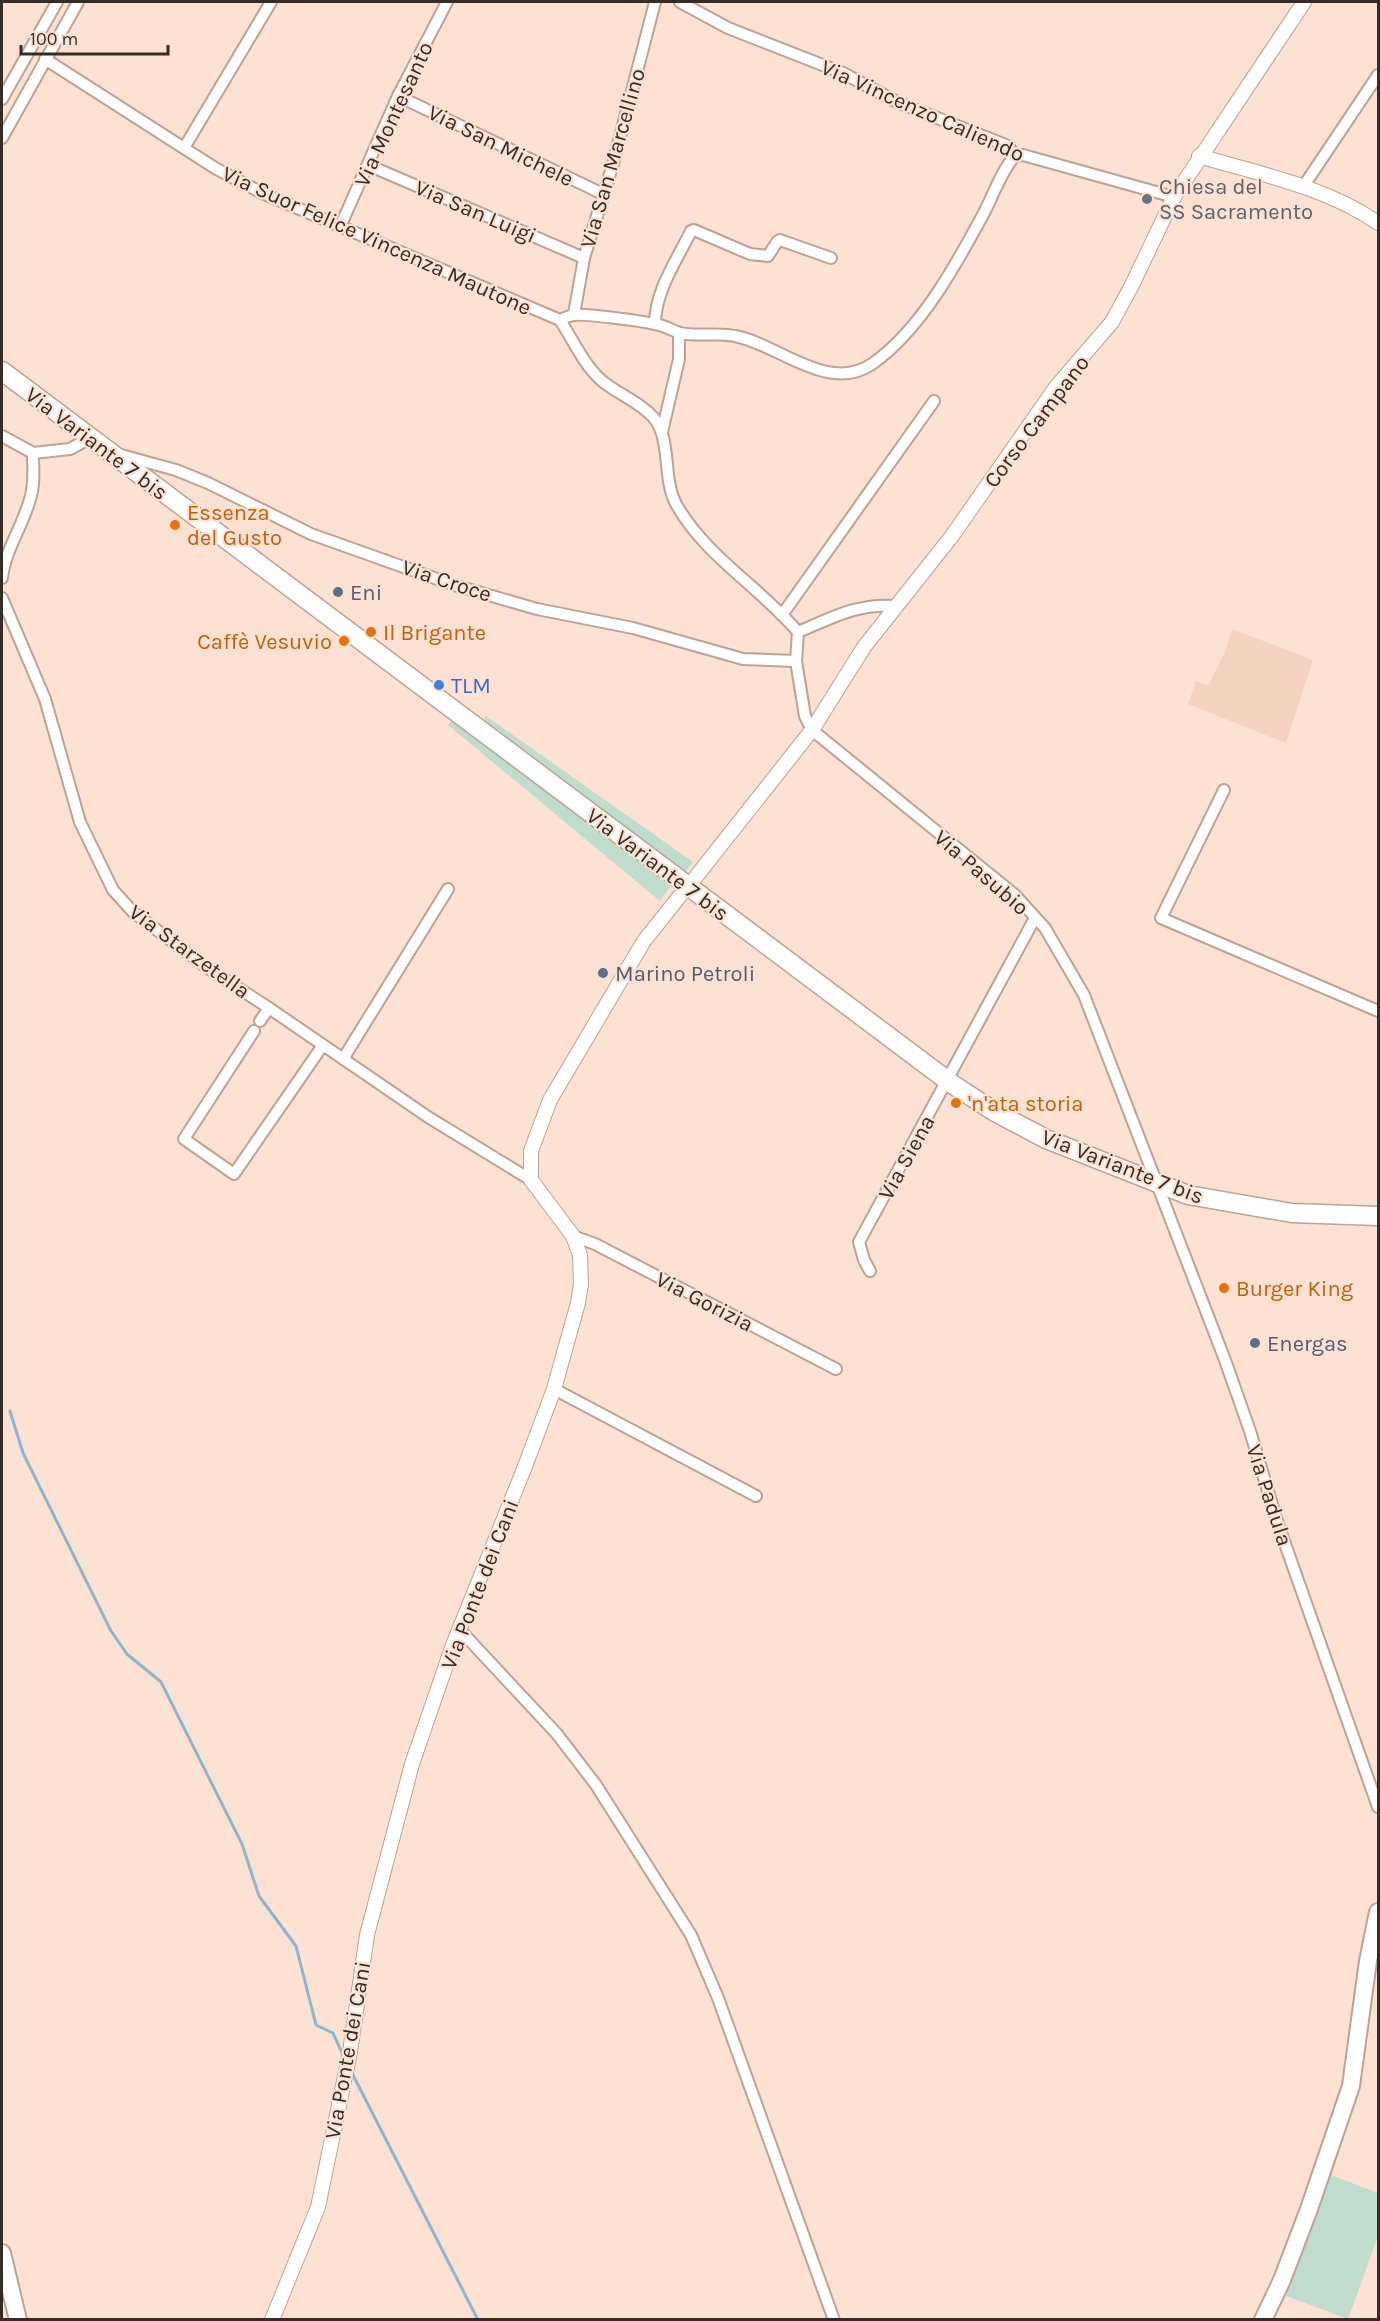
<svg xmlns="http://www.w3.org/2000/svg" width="1380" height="2321" viewBox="0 0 1380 2321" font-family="Karla,sans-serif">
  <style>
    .built { fill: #f5d2c0 }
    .green { fill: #bfdccc }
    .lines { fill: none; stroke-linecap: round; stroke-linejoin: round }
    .stream { stroke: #8db7cf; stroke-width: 3 }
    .minor-casing { stroke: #bda395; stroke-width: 14 }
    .tertiary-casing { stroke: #bda395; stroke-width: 16 }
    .secondary-casing { stroke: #bda395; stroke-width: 20 }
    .primary-casing { stroke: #bda395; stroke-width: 21 }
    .minor { stroke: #fff; stroke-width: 10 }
    .tertiary { stroke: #fff; stroke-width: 14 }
    .secondary { stroke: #fff; stroke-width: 16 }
    .primary { stroke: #fff; stroke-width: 18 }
    .worship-dot { fill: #6b7280; stroke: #fde1d3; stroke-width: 2 }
    .food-dot { fill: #e8710a; stroke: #fde1d3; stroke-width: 2 }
    .service-dot { fill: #5c6f8a; stroke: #fde1d3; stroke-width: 2 }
    .shop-dot { fill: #3f7fe0; stroke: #fde1d3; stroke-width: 2 }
    .labels { text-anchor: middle; stroke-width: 4.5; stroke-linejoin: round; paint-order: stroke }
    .street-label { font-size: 22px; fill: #362c26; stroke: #fde1d3 }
    .worship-label { font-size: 22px; fill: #5b616d; stroke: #fde1d3; text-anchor: start }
    .food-label { font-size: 22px; fill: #c56008; stroke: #fde1d3; text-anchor: start }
    .service-label { font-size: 22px; fill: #4e5e75; stroke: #fde1d3; text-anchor: start }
    .shop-label { font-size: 22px; fill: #366cbe; stroke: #fde1d3; text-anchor: start }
  </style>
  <rect width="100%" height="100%" fill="#fde1d3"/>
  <!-- built -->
  <path class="built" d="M1232,629l81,31 -27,83 -98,-39 8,-23 12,5 17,-34z"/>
  <!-- green -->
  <g class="green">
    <path d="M486,716l207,146 -9,11 -203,-150z"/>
    <path d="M452,719l219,167 -11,15 -212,-176z"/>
    <path d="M1331,2175l47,18v43l-30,83 -62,-23z"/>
  </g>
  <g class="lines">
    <!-- stream -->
    <g class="stream">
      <path d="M10,1411l13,42 88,178 16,23 34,28 81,162 17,52 37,50 20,79 17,8 11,24"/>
      <path d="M351,2071l127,249"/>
    </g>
    <!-- minor casing -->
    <g class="minor-casing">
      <g id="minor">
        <path d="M680,2l48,26 115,45 54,29 111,44 7,10"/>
        <path d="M45,59l170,109 47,25 298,127"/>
        <path d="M398,96l205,98"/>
        <path d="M2,99l55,-97"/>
        <path d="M2,138l76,-136"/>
        <path d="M184,148l87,-146"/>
        <path d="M1015,156l8,-1 151,42"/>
        <path d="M368,165l216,93"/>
        <path d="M1303,187l75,-112"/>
        <path d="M340,227l58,-131 49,-94"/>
        <path d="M574,314l10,-56 29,-94 42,-162"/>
        <path d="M560,320c13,20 24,45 41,60 16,14 38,21 52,37 19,21 9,61 23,87 29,52 84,83 122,128l-2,29 9,55 7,14 203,165 30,33 39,67 141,365 25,71 27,90 101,286"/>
        <path d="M560,320c4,-2 9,-4 13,-5 11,-2 68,6 81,9 10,1 17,6 26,9 18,4 37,-1 55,3 43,8 93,58 137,28 49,-34 85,-101 113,-153 8,-16 18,-43 30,-55"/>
        <path d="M655,324c0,-33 22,-64 36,-93l3,-1 56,24 18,2 9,-14 3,-2 51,18"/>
        <path d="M662,432l17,-73v-26"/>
        <path d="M2,436l31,17"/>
        <path d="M121,455l55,15 32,13 103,51 143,51 83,24 96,19 110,31 53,2"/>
        <path d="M2,578c3,-28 21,-52 28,-79 5,-14 3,-31 3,-46l37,-4 20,-11"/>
        <path d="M2,598l43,101 35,123 33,68 20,22 73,55 63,41 159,109 103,63"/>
        <path d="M782,615l152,-214"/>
        <path d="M798,632c34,-14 59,-29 97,-26"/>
        <path d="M1224,790l-63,128 217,93"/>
        <path d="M260,1021l9,-13"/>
        <path d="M254,1031l-70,108 50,35 89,-129"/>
        <path d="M343,1059l105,-170"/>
        <path d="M573,1236l22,8 241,125"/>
        <path d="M870,1271l-6,-11 -5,-18 176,-324"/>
        <path d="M554,1389l202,107"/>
        <path d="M460,1630l97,104 39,51 95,150 27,63 116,322"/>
      </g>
    </g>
    <!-- tertiary casing -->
    <g class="tertiary-casing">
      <g id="tertiary">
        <path d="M1199,156c61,18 127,31 179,67"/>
        <path d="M695,878l117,-148 52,-83 88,-111 104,-149 56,-65 20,-37 42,-88 130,-195"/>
        <path d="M272,2320l46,-113 32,-155 17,-117 45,-171 41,-119 71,-176 30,-80 24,-86 3,-19 -1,-29 -7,-19 -42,-56v-29l19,-51 94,-159 39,-49"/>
      </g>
    </g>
    <!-- secondary casing -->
    <g class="secondary-casing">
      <g id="secondary">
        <path d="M2,2253l16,67"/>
        <path d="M1263,2320l19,-40 27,-71 42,-123 17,-125 10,-49"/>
      </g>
    </g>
    <!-- primary casing -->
    <g class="primary-casing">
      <path id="primary" d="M2,371l950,713 43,28 51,27 142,56 104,18 86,3"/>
    </g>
    <!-- minor -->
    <use href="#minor" class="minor"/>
    <!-- tertiary -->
    <use href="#tertiary" class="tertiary"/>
    <!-- secondary -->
    <use href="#secondary" class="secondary"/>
    <!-- primary -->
    <use href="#primary" class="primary"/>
  </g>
  <!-- markers -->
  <circle class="worship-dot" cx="1147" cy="199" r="6"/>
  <g class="food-dot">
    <circle cx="175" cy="525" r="6"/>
    <circle cx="371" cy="632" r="6"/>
    <circle cx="344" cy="641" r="6"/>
    <circle cx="956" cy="1103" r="6"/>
    <circle cx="1224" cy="1288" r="6"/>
  </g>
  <g class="service-dot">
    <circle cx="338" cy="592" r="6"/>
    <circle cx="603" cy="973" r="6"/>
    <circle cx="1255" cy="1343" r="6"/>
  </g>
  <circle class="shop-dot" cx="439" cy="685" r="6"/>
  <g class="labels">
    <!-- street labels -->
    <g class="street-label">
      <text transform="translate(923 110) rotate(24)" y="8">Via Vincenzo Caliendo</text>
      <text transform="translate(393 114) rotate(-65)" y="8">Via Montesanto</text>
      <text transform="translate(501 145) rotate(26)" y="8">Via San Michele</text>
      <text transform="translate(612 158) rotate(-74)" y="8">Via San Marcellino</text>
      <text transform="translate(476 211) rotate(23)" y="8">Via San Luigi</text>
      <text transform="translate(377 240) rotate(24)" y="8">Via Suor Felice Vincenza Mautone</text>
      <text transform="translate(1036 421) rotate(-53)" y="8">Corso Campano</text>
      <text transform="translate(97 443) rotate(37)" y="8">Via Variante 7 bis</text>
      <text transform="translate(447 580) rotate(18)" y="8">Via Croce</text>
      <text transform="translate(658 864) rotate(37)" y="8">Via Variante 7 bis</text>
      <text transform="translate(982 872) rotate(41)" y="8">Via Pasubio</text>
      <text transform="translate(190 951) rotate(36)" y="8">Via Starzetella</text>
      <text transform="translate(906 1157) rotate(-61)" y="8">Via Siena</text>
      <text transform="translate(1123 1166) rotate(21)" y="8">Via Variante 7 bis</text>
      <text transform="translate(705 1301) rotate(27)" y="8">Via Gorizia</text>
      <text transform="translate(1270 1495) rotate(72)" y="8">Via Padula</text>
      <text transform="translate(479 1584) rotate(-69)" y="8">Via Ponte dei Cani</text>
      <text transform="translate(347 2050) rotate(-80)" y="8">Via Ponte dei Cani</text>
    </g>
    <!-- worship labels -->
    <g class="worship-label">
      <text x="1159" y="194">Chiesa del<tspan x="1159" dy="25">SS Sacramento</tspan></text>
    </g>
    <!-- food labels -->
    <g class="food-label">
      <text x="187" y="520">Essenza<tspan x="187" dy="25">del Gusto</tspan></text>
      <text x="383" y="640">Il Brigante</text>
      <text x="332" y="649" text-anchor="end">Caffè Vesuvio</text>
      <text x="968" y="1111">'n'ata storia</text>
      <text x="1236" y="1296">Burger King</text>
    </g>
    <!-- service labels -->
    <g class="service-label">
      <text x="350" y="600">Eni</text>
      <text x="615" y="981">Marino Petroli</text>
      <text x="1267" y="1351">Energas</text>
    </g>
    <!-- shop labels -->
    <g class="shop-label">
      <text x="451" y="693">TLM</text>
    </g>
  </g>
  <!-- border -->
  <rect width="1380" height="2321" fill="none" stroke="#362c26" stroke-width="6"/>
  <!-- scale -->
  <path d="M21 45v9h147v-9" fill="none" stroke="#362c26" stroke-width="3"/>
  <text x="30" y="45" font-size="18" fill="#362c26" stroke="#fde1d3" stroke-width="4.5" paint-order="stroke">100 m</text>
</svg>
